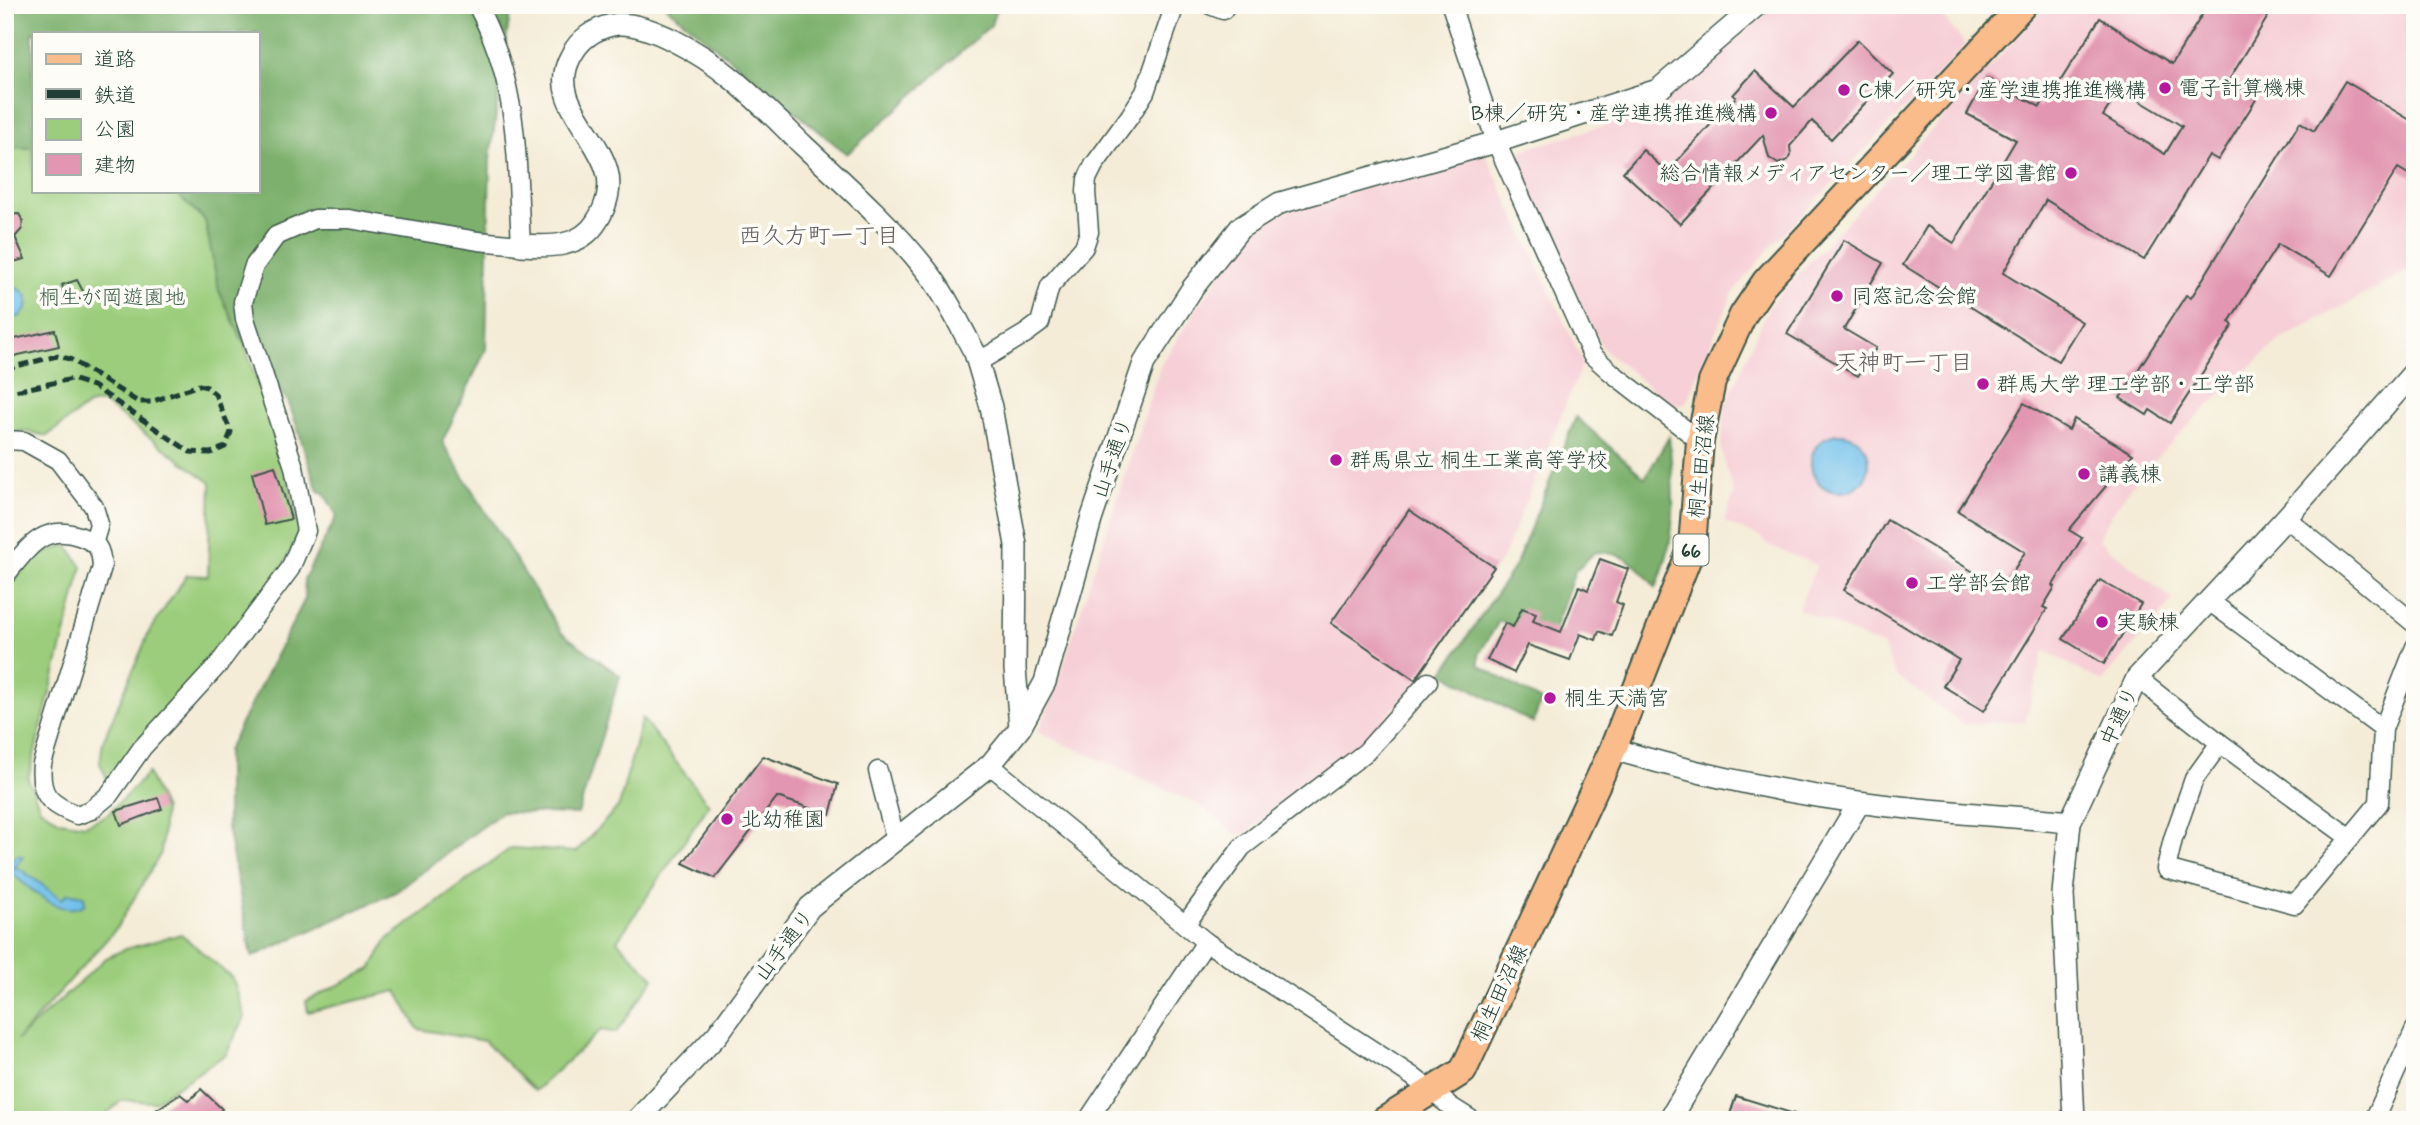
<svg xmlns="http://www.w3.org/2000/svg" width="2420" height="1125" viewBox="0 0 2420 1125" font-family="Mynerve,'Klee One',sans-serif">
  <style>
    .built { fill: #f6cfd7 }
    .green { fill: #9bcd7c; stroke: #5d8558; stroke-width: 2 }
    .forest { fill: #7cb06c; stroke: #4e7650; stroke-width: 2 }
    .water { fill: #6fbfea; stroke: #477e8f; stroke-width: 2 }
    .building { fill: #e296b1; fill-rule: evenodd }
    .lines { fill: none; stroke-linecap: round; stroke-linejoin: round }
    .minor-casing { stroke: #3f574c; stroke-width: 21 }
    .tertiary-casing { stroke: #3f574c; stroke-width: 24 }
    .primary-casing { stroke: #3f574c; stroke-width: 30 }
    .minor { stroke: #fff; stroke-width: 18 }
    .tertiary { stroke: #fff; stroke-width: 21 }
    .primary { stroke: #f9bc8a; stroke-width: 26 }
    .rail { stroke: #1f3d34; stroke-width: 5; stroke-dasharray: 10 5; stroke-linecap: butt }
    .poi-dot { fill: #b5179e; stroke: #fdfcf7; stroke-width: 2.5 }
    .labels { text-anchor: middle; stroke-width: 7; stroke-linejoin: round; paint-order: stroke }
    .shield { fill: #fdfcf7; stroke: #62766e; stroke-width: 2 }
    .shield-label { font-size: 19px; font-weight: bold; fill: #1f3d34 }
    .poi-label { font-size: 21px; fill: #1f3d34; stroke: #fdfcf7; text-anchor: start }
    .park-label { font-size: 21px; fill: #3e6146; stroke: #fdfcf7 }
    .street-label { font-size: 21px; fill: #1f3d34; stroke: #fdfcf7 }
    .neighbourhood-label { font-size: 23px; fill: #635c60; stroke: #fdfcf7 }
  </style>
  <rect width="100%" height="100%" fill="#fdfcf7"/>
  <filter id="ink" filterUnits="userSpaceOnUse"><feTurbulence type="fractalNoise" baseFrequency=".0143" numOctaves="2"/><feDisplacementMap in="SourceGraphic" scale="14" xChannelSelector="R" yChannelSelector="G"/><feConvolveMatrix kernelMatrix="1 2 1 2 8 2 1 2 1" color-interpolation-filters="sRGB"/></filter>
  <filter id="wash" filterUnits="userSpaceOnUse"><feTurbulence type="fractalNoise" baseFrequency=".00686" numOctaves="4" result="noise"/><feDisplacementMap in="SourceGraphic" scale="28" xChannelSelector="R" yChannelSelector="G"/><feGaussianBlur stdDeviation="1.57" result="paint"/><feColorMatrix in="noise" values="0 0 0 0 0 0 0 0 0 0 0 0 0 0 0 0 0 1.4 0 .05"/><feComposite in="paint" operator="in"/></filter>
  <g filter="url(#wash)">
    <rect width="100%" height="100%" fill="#f4ecd7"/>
    <!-- built -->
    <g class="built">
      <path d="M1776,5h157l33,40 -199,206 -34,42 -33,74 -11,31 -5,6 -12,1 -69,-56 -95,-195 133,-39 26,-14z"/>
      <path d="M2047,5h368v262l-136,74 -68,62 -67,67 -32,43 -14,26 75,61 -71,82 -58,-32 -19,73 -19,-2 -41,4 -69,-49 -12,-29 -86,-38 19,-44 -47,-19 -9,-9 -37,-15 10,-28 -13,-45 5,-45 43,-98z"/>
      <path d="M1485,153l98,209 -80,195 -86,126 -59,64 -113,87 -8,1 -41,-32 -158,-71 17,-42 106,-326 84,-128 38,-23z"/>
    </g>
    <!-- green -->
    <g class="green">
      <path d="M12,147l21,1v43h141l31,29 14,71 24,50 38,108 19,81 -18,40 -90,114 -84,97 -8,-18 3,-22 47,-111 37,-55 21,1 3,-93 -109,-81 -14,3 -41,31 -24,-5 -18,3v-277l7,-1z"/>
      <path d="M67,545l15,22 -54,212 12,29 20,13 25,4 22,-10 41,-42 16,37 -3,43 -45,76 -99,111 89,-82 19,-9 56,-15 52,45 12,38 -19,37 -72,48 -32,-2 -22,20h-95v-526l26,-36z"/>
      <path d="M642,718l67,87 -92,136 37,37 -38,55 -15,-3 -66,61 -51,-50 -66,-12 -21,-38 -89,21 -2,-11 65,-32 16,-29 124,-92 65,4 43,-46z"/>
    </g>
    <!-- forest -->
    <g class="forest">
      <path d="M5,5h506l-21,153 -4,191 -44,93 119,190 59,44 -42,138 -76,-2 -106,80 -144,65 -25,-130v-76l78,-152 -1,-20 33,-63 -13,-23 -6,-2 -29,-88 -46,-62 -24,-50 -14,-71 -31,-29h83v-158h-224v115l-21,-1v9l-7,1z"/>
      <path d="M664,5h333l-6,20 -144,129z"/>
      <path d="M1576,417l69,61 24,-41c5,58 10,96 -13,151 -19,-23 -29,-36 -61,-36l-20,19 -25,70 -51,-20 -20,33v11l62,36 -8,22 -90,-50 73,-109z"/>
    </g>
    <!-- water -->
    <g class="water">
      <path d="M15,287c14,5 17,18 6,29l-10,2 -6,-2v-27z"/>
      <circle cx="1840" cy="463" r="29"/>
      <path d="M18,855l5,2 -9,11 6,1 42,30 6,-6 16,3 1,8c-26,16 -57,-18 -76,-33l-1,-7z"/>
    </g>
    <g id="blocks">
      <!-- building -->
      <g class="building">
        <path d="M2208,5h67l-46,75 28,18 -39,62 -9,-5 -65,105 -98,-60 -43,73 79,49 -24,39 -155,-96 24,-39 27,17 62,-103 -49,-26 20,-36 53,29 13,-21 3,2 44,-70 72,46zM2120,89l62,37 -17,28 -62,-38z"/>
        <path d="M1858,40l35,34 -62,65 -19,-18 -22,25 1,10 -3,4 -10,4 -9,-6 -6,-23 -83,89 -57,-52 20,-22 24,22 69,-75 -3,-2 22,-24 39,36z"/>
        <path d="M2345,81l70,42v55l-17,-10 -67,108 -53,-32 -49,78 4,3 -63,98 -20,-13 -3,5 -27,-17 66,-103 5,3 109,-176 14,9z"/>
        <path d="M19,214l4,7 -1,8 -7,8 10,22 -20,5v-49z"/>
        <path d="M1844,240l39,23 -39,66 32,19 -18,28 -71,-42z"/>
        <path d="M77,280l9,17 -18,6 -6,-18z"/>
        <path d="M55,330l4,16 -54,12v-17z"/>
        <path d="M2024,403l45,27 5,-11 59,35 -64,76 13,8 -29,47 2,2 -12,20 4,2 -63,102 -41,-25 16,-26 -115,-70 43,-70 115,69 23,-37 -67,-41z"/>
        <path d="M275,466l16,53 -26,6 -13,-52z"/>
        <path d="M1409,510l85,57 -79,113 -84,-57z"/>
        <path d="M1600,559l28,10 -12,33 7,3 -11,31 -13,-5 -3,9 -16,-6 -10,26 -42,-15 -14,28 -27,-13 18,-37 8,4 9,-19 14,5 -3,8 28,11 18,-46 9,4z"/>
        <path d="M2100,580l41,24 -37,60 -41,-25z"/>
        <path d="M763,756l75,28 -8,31 -53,-18 -62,81 -32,-15z"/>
        <path d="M158,798l4,11 -41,16 -5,-14z"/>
        <path d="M201,1089l21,20 -10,11h-71l39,-26 9,7z"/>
        <path d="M1736,1096l65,20v4h-73z"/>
      </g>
    </g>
  </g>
  <g filter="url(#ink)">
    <use href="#blocks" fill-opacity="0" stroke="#3f574c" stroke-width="2"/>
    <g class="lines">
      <!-- minor casing -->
      <g class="minor-casing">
        <g id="minor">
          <path d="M1210,5l13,5 3,-5"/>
          <path d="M1451,5l45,137 96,213 20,18 88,68"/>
          <path d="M978,362l47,-28 15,-11 10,-37 34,-39 5,-15 -3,-41 1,-12 7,-14 36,-49 15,-24 30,-87"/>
          <path d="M5,440l19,1 34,19 36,47 5,17 -5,17"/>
          <path d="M2286,518l129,106"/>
          <path d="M5,576c21,-26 37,-53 74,-40 19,7 22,12 23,31l-60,197c-3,31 7,40 35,51l14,-5 18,-15 33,-47 76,-83 72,-96 16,-38 -12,-64 -49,-148 -2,-17 11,-36 22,-30 39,-17h34l129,22 43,4c-5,-88 -1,-159 -44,-240"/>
          <path d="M2209,601l174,128"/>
          <path d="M2137,678l83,65 130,95"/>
          <path d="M2220,743l-26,36 -21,60 -7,30 129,35 84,-101 4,-74 32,-82"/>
          <path d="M990,765l216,177 206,134 38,30 22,14"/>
          <path d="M878,771l17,67"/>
          <path d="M1185,925l57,-78 124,-95 62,-70"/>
          <path d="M1088,1120l118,-178"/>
          <path d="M2374,1120l41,-91"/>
        </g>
      </g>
      <!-- tertiary casing -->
      <g class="tertiary-casing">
        <g id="tertiary">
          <path d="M521,245c28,2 60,3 76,-24 9,-14 15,-33 10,-50 -11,-40 -60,-72 -36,-115 8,-16 23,-27 41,-31 32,-7 93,31 118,52 26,21 50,46 74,69 43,40 87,79 123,125 19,24 33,55 48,82l16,54 25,138 -1,124 5,58"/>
          <path d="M1613,749c80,24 162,42 245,53 70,10 142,13 212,20"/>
          <path d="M637,1120l80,-85 93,-128 180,-142 30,-37 25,-46 46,-162 53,-157 48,-74 48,-61 40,-25 216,-61 162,-52 99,-85"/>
          <path d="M1669,1120l190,-317"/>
          <path d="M2074,1120l-11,-226 7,-72 67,-144 149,-160 129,-147"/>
        </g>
      </g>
      <!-- primary casing -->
      <g class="primary-casing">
        <path id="primary" d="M1385,1120l78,-49 150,-322 79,-202 8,-106 12,-59 31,-67 23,-34 257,-276"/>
      </g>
      <!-- minor -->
      <use href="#minor" class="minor"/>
      <!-- tertiary -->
      <use href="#tertiary" class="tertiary"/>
      <!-- primary -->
      <use href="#primary" class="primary"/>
      <!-- rail -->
      <path class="rail" d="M5,369l52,-13 13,3 68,43h13l48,-17 8,2 8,7 16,38 -6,15 -14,6 -21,-1 -97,-66 -21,-7 -67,14"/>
    </g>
  </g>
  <!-- markers -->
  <g class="poi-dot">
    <circle cx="2165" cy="88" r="7"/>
    <circle cx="1844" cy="90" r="7"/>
    <circle cx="1771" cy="113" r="7"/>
    <circle cx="2071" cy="173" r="7"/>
    <circle cx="1837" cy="296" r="7"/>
    <circle cx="1983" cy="384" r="7"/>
    <circle cx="1336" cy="460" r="7"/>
    <circle cx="2084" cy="474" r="7"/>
    <circle cx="1912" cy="583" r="7"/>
    <circle cx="2102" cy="622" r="7"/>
    <circle cx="1550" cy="698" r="7"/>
    <circle cx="727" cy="819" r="7"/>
  </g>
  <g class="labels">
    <!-- shield labels -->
    <rect class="shield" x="1673.5" y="534.5" width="35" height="31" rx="5"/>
    <g class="shield-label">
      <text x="1691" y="557">66</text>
    </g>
    <!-- poi labels -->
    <g class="poi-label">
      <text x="2179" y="95">電子計算機棟</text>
      <text x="1858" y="97">C棟／研究・産学連携推進機構</text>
      <text x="1757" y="120" text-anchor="end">B棟／研究・産学連携推進機構</text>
      <text x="2057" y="180" text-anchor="end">総合情報メディアセンター／理工学図書館</text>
      <text x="1851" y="303">同窓記念会館</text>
      <text x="1997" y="391">群馬大学 理工学部・工学部</text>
      <text x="1350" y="467">群馬県立 桐生工業高等学校</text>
      <text x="2098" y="481">講義棟</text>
      <text x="1926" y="590">工学部会館</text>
      <text x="2116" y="629">実験棟</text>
      <text x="1564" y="705">桐生天満宮</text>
      <text x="741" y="826">北幼稚園</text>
    </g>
    <!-- park labels -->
    <g class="park-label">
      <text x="112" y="304">桐生が岡遊園地</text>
    </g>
    <!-- street labels -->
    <g class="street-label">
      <text transform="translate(1112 458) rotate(-71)" y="7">山手通り</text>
      <text transform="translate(1701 466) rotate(-84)" y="7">桐生田沼線</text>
      <text transform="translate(2119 716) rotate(-65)" y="7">中通り</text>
      <text transform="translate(784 945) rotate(-53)" y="7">山手通り</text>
      <text transform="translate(1499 993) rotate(-65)" y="7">桐生田沼線</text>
    </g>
    <!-- neighbourhood labels -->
    <g class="neighbourhood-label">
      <text x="819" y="243">西久方町一丁目</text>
      <text x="1904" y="370">天神町一丁目</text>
    </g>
  </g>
  <!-- margin -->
  <rect width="2420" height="1125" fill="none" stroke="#fdfcf7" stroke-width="28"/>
  <!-- legend -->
  <rect x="32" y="32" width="228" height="161" fill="#fdfcf7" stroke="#a4b0a9" stroke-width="2"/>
  <rect x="46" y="54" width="35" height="10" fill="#f9bc8a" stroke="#a4b0a9" stroke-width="2"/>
  <text x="94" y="66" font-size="21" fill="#1f3d34">道路</text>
  <rect x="46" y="89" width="35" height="10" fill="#1f3d34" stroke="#a4b0a9" stroke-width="2"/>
  <text x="94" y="102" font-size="21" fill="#1f3d34">鉄道</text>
  <rect x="46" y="119" width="35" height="21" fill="#9bcd7c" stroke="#a4b0a9" stroke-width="2"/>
  <text x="94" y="136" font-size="21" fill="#1f3d34">公園</text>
  <rect x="46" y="154" width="35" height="21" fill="#e296b1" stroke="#a4b0a9" stroke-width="2"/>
  <text x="94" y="172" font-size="21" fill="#1f3d34">建物</text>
</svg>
